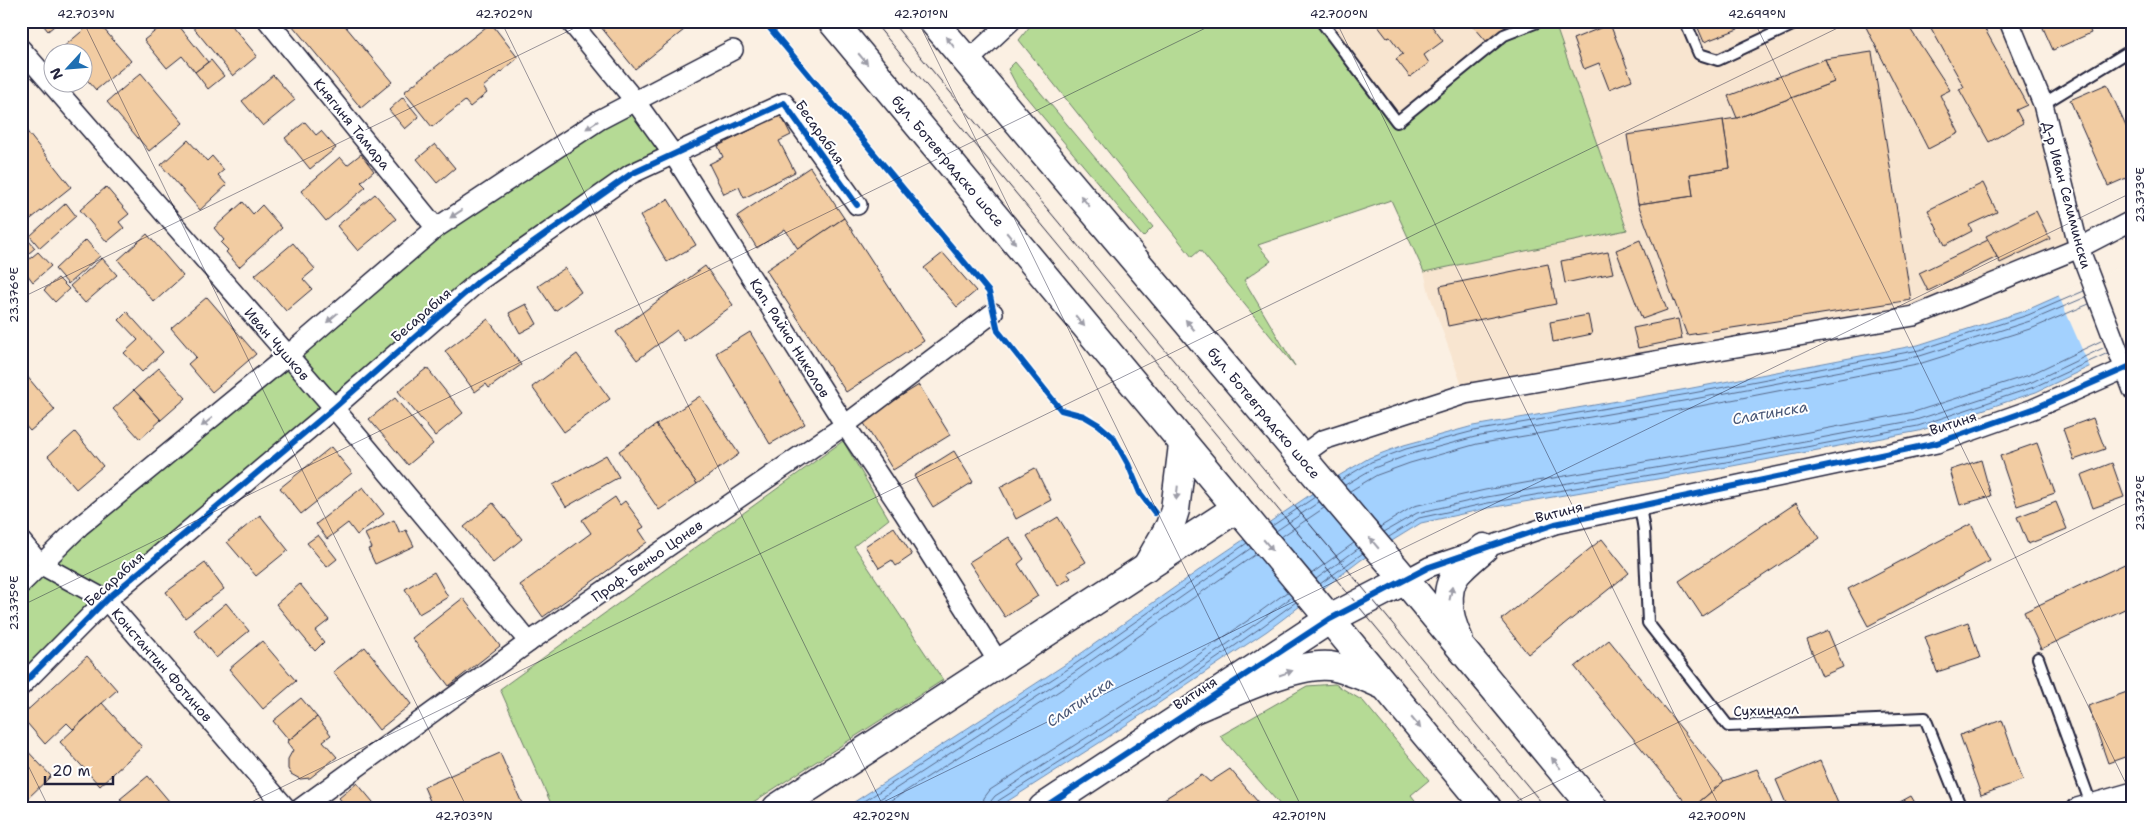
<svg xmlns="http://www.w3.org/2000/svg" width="2154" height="829" viewBox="0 0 2154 829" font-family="'Shantell Sans',sans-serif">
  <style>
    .built { fill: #f8e5d0 }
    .green { fill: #b5da95; stroke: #6c7e68 }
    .water { fill: #a3d1fe; stroke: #6f8bb0 }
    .pier { fill: #fbf0e3 }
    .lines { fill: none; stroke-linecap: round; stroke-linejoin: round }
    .shore { stroke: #566889; stroke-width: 1 }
    .building { fill: #f2cca2; stroke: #22223b }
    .lane-casing { stroke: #22223b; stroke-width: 14 }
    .street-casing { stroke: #22223b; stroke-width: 22 }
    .secondary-casing { stroke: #22223b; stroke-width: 31 }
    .primary-casing { stroke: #22223b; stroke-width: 31 }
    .lane { stroke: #fff; stroke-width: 10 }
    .street { stroke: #fff; stroke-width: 19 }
    .secondary { stroke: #fff; stroke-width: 28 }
    .primary { stroke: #fff; stroke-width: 28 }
    .tram { stroke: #22223b; stroke-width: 1 }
    .cycleway-casing { stroke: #fff; stroke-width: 9 }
    .cycleway { stroke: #0057b8; stroke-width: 6 }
    .oneway { fill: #9c9ca7 }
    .ticks { fill: none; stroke: #22223b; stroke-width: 1; stroke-opacity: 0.45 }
    .labels { text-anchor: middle; stroke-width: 4; stroke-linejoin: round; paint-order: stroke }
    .street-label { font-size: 14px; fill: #22223b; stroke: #fff }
    .water-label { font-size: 15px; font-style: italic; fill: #495776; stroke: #fff }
    .neatline { fill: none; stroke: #22223b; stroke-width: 2 }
    .ticks-label { font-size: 12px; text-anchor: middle; fill: #22223b }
  </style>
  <rect width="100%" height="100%" fill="#fbf0e3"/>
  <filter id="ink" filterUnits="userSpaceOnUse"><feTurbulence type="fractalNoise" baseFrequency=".02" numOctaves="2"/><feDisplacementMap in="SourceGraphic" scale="10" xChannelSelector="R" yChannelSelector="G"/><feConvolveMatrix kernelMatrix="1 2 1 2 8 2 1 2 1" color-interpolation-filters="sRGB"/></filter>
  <g filter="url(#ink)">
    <!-- built -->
    <g class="built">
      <path d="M1321,21h219l-143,101z"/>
      <path d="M1554,21h455l70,227 -165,68 -449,78 -36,-101 -5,-21 202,-42z"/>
    </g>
    <!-- green -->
    <g class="green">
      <path d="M1034,21h287l76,101 107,-87 36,-14h14l73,209 -203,42 -33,-72 -133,45 13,16 -27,19 51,86 -95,-116 -8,7 -173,-217z"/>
      <path d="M1015,62l138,165 -10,10 -126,-151 -9,-17z"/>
      <path d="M635,101l38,53 -194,127 -458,405v-102l415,-356z"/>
      <path d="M843,441l46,78 -35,27 89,134 -199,128h-191l-53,-119z"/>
      <path d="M1335,684l28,17 66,79 -18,15 10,13h-138l-63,-72 87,-50z"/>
    </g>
    <!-- water -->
    <path class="water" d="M2133,263v83l-97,46 -117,39 -192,36 -238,41 -68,15 -60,37 -94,71 -168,112 -102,65h-152l224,-146 143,-101 123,-83 34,-20 35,-13 69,-19 214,-37 231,-44 109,-35z"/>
    <!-- pier -->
    <path class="pier" d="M2129,263l4,9v77l-42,21 -33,-76z"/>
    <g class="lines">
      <!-- shore -->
      <g class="shore">
        <path d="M1341,480l30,-18 35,-13 68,-18 214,-37 231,-44 109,-35 56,-24"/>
        <path d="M1345,485l29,-17 34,-13 67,-18 214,-37 231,-44 110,-35 56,-24"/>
        <path d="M1350,491l27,-16 33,-12 67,-19 213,-36 232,-45 111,-35 56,-24"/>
        <path d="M1272,526l43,-29"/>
        <path d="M1380,527l34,-21 71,-16 239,-42 190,-36 115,-37 74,-35"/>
        <path d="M1276,531l43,-29"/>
        <path d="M1384,532l33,-19 70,-16 238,-41 191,-36 116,-38 73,-35"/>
        <path d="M1281,537l43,-29"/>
        <path d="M1389,537l30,-19 69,-15 238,-41 192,-36 116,-39 74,-34"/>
        <path d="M1311,574l43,-31"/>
        <path d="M1316,579l43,-31"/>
        <path d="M1320,584l43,-31"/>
        <path d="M854,808l217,-141 176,-124"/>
        <path d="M866,808l209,-136 176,-124"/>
        <path d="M880,808l199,-130 177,-124"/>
        <path d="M982,808l2,-10 6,-8c100,-65 202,-127 297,-198"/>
        <path d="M989,808l2,-7 4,-5c100,-64 202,-127 297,-199"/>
        <path d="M996,808l2,-7c101,-64 202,-128 298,-199"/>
      </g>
    </g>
    <!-- building -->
    <g class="building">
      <path d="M40,21h20l-12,10z"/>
      <path d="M94,21h3l34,40 -35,29 -14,-16v-22h-18l-3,-3z"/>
      <path d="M168,21h7l33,41 -13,10 -13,-16 -15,12 -23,-28z"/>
      <path d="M188,21h40l29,35 -24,20z"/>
      <path d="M297,21h44l51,61 -31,26 -69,-83z"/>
      <path d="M596,21h81l7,9 -49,39z"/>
      <path d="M1374,21h54l15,20 -19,14 5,8 -19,14 -14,-18 7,-5 -13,-17 -3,1z"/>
      <path d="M1469,21h34l3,5 -19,16z"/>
      <path d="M1695,21h41l2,8 -34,13z"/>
      <path d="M1877,21h28l45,69 -10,5 19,38 -31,16 -62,-122z"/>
      <path d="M1927,21h60l-5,3 45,81 -11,5 7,13 -34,19 -30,-53 5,-2z"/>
      <path d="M2040,21h46l5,12 -38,17z"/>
      <path d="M491,23l27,35 -35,29 4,6 -17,14 -5,-6 -33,26 -28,-35z"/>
      <path d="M1610,24l22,56 -23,9 -10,-26 -15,6 -11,-30z"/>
      <path d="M1872,52l39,248 -224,35 -49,-131 55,-8 -3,-22 40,-6 -7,-48 14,-2 97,-36 -9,-23z"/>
      <path d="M1825,59l9,23 -97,36 -9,-22z"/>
      <path d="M211,60l13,16 -16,13 -13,-17z"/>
      <path d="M141,73l42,50 -34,28 -42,-49z"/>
      <path d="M273,75l22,25 -32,26 -21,-25z"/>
      <path d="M2107,84l26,58v33l-25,11 -38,-86z"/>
      <path d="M403,97l16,20 -14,12 -16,-19z"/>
      <path d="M781,115l10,20 -12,6 16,31 -51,26 -5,-11 -15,7 -15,-30 14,-7 -5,-11z"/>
      <path d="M1723,120l7,48 -40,6 3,22 -55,8 -11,-69z"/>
      <path d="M305,122l11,13 5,-4 15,17 -26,21 -25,-31z"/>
      <path d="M21,124l50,63 -44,35 -6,-8z"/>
      <path d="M188,140l19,21 5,-5 12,14 -6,5 9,10 -27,25 -39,-45z"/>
      <path d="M435,144l20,24 -18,15 -20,-24z"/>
      <path d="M361,154l13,17 -13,11 5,5 -40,34 -25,-30 39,-34 7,8z"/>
      <path d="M810,167l34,51 -46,31 -13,-20 -28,19 -20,-32z"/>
      <path d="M1983,183l14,29 -28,13 3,6 -27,14 -17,-35z"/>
      <path d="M106,187l23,27 -10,8 5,6 -17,14 -27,-32z"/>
      <path d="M375,194l21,25 -38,32 -21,-25z"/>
      <path d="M668,199l28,46 -29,17 -27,-46z"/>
      <path d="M243,202l10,12 9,-9 20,23 -43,39 -13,-15 2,-2 -7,-7 3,-3 -10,-12z"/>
      <path d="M66,203l10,13 -36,32 -10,-12z"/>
      <path d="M2036,211l14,28 -50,24 -14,-27z"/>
      <path d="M844,218l80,123 -78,51 -80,-122z"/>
      <path d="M22,233l13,15 -14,12v-26z"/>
      <path d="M147,234l36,42 -29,26 -36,-42z"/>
      <path d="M86,240l14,16 -32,28 -13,-15z"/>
      <path d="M1640,240l27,70 -25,9 -26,-69z"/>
      <path d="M1988,240l9,17 -69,34 -9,-18z"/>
      <path d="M293,243l22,26 -12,10 9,10 -26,22 -31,-36z"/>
      <path d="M38,252l13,14 -18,16 -12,-16z"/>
      <path d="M1608,252l5,21 -48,10 -4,-22z"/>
      <path d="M943,253l33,38 -19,16 -33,-39z"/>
      <path d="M102,258l15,17 -32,28 -15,-17z"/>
      <path d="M1548,264l8,40 -108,22 -8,-40z"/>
      <path d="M705,266l28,39 -49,36 -7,-11 -40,30 -21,-28z"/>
      <path d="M565,268l16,24 -26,19 -17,-25z"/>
      <path d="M58,278l11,11 -14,13 -11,-12z"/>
      <path d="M207,297l49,57 -44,38 -24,-28 8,-7 -25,-29z"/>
      <path d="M526,304l11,20 -17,9 -11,-20z"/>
      <path d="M127,312l36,40 -21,20 -18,-19 14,-13 -19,-20z"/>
      <path d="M1588,315l4,19 -39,8 -3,-20z"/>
      <path d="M488,319l33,46 -32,23 -3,-4 -11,8 -30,-41z"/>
      <path d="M1678,319l4,20 -44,9 -5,-20z"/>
      <path d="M750,332l55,92 -35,20 -54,-91z"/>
      <path d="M577,354l33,45 -46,33 -32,-45z"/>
      <path d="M159,368l27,30 -25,22 -27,-30z"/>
      <path d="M427,368l36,45 -28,23 -37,-45z"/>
      <path d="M21,369l34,41 -25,21 -9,-10z"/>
      <path d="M919,385l31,50 -57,35 -31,-50z"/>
      <path d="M134,390l27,30 -21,19 -27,-30z"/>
      <path d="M700,396l39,58 -42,30 -41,-59z"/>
      <path d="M395,398l38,46 -25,21 -39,-46z"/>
      <path d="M2093,418l12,31 -31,11 -11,-31z"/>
      <path d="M656,425l41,59 -38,26 -40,-59z"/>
      <path d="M75,432l28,34 -27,23 -28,-33z"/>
      <path d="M2037,443l18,50 -38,13 -17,-50z"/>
      <path d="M331,447l21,26 -51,41 -21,-26z"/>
      <path d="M954,451l19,31 -40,25 -19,-31z"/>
      <path d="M606,455l13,22 -53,30 -13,-22z"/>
      <path d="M1981,460l10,36 -31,9 -10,-35z"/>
      <path d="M2112,463l12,34 -31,11 -12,-33z"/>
      <path d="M1035,468l16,32 -35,19 -16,-32z"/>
      <path d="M363,487l21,27 -27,21 -9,-12 -21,16 -11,-15z"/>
      <path d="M615,497l5,8 5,-4 19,26 -5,3 8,12 -104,75 -23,-32 71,-52 -9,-13z"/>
      <path d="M2056,502l11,27 -39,15 -11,-27z"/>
      <path d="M493,503l29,36 -29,24 -29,-36z"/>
      <path d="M1796,503l24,35 -118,78 -23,-35z"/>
      <path d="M260,515l28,35 -32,26 -29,-34z"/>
      <path d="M1058,517l28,45 -19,11 4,5 -13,8 -31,-50z"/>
      <path d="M394,520l6,13 6,-3 8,16 -39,18 -7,-15 4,-1 -7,-14z"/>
      <path d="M1971,524l19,37 -122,65 -20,-37z"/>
      <path d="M894,527l18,28 -16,11 -4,-6 -13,8 -14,-22z"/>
      <path d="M318,535l19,24 -10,8 -20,-24z"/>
      <path d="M1009,537l15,22 -6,5 20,32 -33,21 -36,-55z"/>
      <path d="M1602,539l27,34 -101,81 -27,-34z"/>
      <path d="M2133,560v45l-92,44 -17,-37z"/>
      <path d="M205,563l19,26 -39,29 -19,-26z"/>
      <path d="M434,572l14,25 -29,17 -14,-25z"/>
      <path d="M300,584l29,36 -14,11 9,11 -9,9 -39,-47z"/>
      <path d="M463,598l37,48 -51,40 -37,-48z"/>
      <path d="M226,603l23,28 -33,27 -22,-28z"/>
      <path d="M1968,622l12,36 -43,14 -12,-35z"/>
      <path d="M1828,631l15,36 -21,9 -15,-36z"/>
      <path d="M1609,640l115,141 -32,27h-2l-115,-141z"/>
      <path d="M262,641l34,40 -33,28 -34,-40z"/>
      <path d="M365,647l46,57 -32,26 -46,-58z"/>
      <path d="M87,656l30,34 -44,39 -6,-6 -22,21 -24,-28z"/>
      <path d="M2127,692l6,17v45l-25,9 -20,-57z"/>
      <path d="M301,698l16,19 -28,23 -16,-19z"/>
      <path d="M102,703l40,44 -42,39 -40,-44z"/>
      <path d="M317,717l14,18 -8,6 14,16 -27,21 -10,1 -9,-5 -3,-5v-10l5,-9 -6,-8z"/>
      <path d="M2002,720l21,60 -42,15 -21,-60z"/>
      <path d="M21,744l30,32 -25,24 -5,-5z"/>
      <path d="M500,753l24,55h-91l-9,-21z"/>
      <path d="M1820,761l20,47h-52l-12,-28z"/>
      <path d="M1230,769l33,39h-113l52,-33 8,7z"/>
      <path d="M1757,769l15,34 -9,5h-71l32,-27z"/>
      <path d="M148,776l21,25 -7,7h-35l-7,-9z"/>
      <path d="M357,783l21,25h-38l4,-4 -5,-6z"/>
      <path d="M1911,796l7,12h-29z"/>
    </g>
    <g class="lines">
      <!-- lane casing -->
      <g class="lane-casing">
        <g id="lane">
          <path d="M1321,21l76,101 107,-87 36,-14"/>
          <path d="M1685,21l14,33 19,6 83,-39"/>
          <path d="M2043,104l90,-55"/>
          <path d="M1640,507l4,23 4,93 80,103 197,-8 36,90"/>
          <path d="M2038,658l54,149"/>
        </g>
      </g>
      <!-- street casing -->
      <g class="street-casing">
        <g id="street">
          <path d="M268,21l168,207"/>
          <path d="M570,21l65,80 38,53 172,271 59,88 95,150"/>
          <path d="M2009,21l34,83 36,144 54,142"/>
          <path d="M21,49l313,359 195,234"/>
          <path d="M967,62l44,-41"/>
          <path d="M1301,456l22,-16 142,-46 449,-78 165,-68 54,-28"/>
          <path d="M21,541l19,23 66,36 180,208"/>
          <path d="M1405,580l24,-13 126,-43 382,-81 96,-34 100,-44"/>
          <path d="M21,584l59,-58 207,-170 149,-128 163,-108 134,-70"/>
          <path d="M21,686l85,-86 228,-192 145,-127 152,-107 153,-71 73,102"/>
          <path d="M301,808l228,-166 316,-217 148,-112"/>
          <path d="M2077,808l56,-16"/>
        </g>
      </g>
      <!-- secondary casing -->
      <g class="secondary-casing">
        <g id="secondary">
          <path d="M777,808l460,-300"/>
          <path d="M1043,808l287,-189 75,-39"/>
        </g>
      </g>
      <!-- primary casing -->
      <g class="primary-casing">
        <g id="primary">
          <path d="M832,21l655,787"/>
          <path d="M933,21l472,559 188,228"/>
          <path d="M1146,568l24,-42 5,-16 8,-65"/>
          <path d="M1458,638c-9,-18 -15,-48 -1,-65 8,-9 18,-17 27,-25"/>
          <path d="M1192,710c33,-14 103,-48 138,-44 18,3 35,11 51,18"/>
        </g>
      </g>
      <!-- lane -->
      <use href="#lane" class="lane"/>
      <!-- street -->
      <use href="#street" class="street"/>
      <!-- secondary -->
      <use href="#secondary" class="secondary"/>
      <!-- primary -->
      <use href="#primary" class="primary"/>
      <!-- tram -->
      <g class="tram">
        <path d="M873,21l653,787"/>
        <path d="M891,21l655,787"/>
      </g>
      <!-- cycleway casing -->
      <g class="cycleway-casing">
        <g id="cycleway">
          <path d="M764,21l225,271 9,39 63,79 23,6 15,9 14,12 15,27 12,29 15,20"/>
          <path d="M21,686l85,-86 228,-192 145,-127 152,-107 153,-71 73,102"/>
          <path d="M1043,808l287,-189 99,-52 126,-43 382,-81 96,-34 100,-44"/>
        </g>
      </g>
      <!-- cycleway -->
      <use href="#cycleway" class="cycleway"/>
    </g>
    <!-- one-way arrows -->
    <defs><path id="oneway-solid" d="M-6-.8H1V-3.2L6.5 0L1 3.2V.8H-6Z" transform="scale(1.25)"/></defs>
    <g class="oneway">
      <use href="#oneway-solid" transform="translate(950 42) rotate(-129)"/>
      <use href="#oneway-solid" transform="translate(863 59) rotate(50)"/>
      <use href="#oneway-solid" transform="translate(592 125) rotate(147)"/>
      <use href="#oneway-solid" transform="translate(1085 201) rotate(-130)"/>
      <use href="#oneway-solid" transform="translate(456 214) rotate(147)"/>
      <use href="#oneway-solid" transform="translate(1011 238) rotate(50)"/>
      <use href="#oneway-solid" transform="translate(332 318) rotate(139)"/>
      <use href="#oneway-solid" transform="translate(1080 321) rotate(50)"/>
      <use href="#oneway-solid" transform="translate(1190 325) rotate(-130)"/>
      <use href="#oneway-solid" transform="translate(207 422) rotate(141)"/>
      <use href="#oneway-solid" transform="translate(1177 493) rotate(96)"/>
      <use href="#oneway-solid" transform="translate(1374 543) rotate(-130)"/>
      <use href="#oneway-solid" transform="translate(1268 545) rotate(50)"/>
      <use href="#oneway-solid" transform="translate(1451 593) rotate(-78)"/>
      <use href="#oneway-solid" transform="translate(1286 673) rotate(-19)"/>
      <use href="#oneway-solid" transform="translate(1416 723) rotate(50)"/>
      <use href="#oneway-solid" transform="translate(1556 763) rotate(-129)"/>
    </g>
  </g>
  <!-- ticks -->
  <path class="ticks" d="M83,21l384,787M501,21l383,787M918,21l384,787M1336,21l384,787M1754,21l379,777M21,298l568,-277M21,606l1199,-585M21,751l28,57M239,808l1613,-787M871,808l1262,-616M1503,808l630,-308"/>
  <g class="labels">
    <!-- street labels -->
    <g class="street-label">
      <text transform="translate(352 124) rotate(51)" y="5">Княгиня Тамара</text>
      <text transform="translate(820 132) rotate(55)" y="5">Бесарабия</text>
      <text transform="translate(948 161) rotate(50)" y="5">бул. Ботевградско шосе</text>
      <text transform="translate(2067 195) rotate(75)" y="5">Д-р Иван Селимински</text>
      <text transform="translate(421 315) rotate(-41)" y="5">Бесарабия</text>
      <text transform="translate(790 338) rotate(58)" y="5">Кап. Райчо Николов</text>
      <text transform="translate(277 344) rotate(49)" y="5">Иван Чушков</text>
      <text transform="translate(1264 413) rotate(50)" y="5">бул. Ботевградско шосе</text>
      <text transform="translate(1953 423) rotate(-18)" y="5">Витиня</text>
      <text transform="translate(1559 512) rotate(-14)" y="5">Витиня</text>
      <text transform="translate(647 561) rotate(-35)" y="5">Проф. Беньо Цонев</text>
      <text transform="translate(114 579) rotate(-42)" y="5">Бесарабия</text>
      <text transform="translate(162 665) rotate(49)" y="5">Константин Фотинов</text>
      <text transform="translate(1195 693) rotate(-33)" y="5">Витиня</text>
      <text transform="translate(1766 710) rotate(-2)" y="5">Сухиндол</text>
    </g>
    <!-- water labels -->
    <g class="water-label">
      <text transform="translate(1770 413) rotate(-10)" y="5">Слатинска</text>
      <text transform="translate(1080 702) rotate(-34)" y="5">Слатинска</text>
    </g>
  </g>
  <!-- margin -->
  <rect width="2154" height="829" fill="none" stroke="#fff" stroke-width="55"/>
  <!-- north arrow -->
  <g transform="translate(68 68) rotate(244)"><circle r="24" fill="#ffffff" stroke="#a7a7b1"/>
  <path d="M0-4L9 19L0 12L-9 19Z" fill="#1f6fb2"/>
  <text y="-8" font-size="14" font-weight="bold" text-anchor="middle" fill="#22223b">N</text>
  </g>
  <!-- scale -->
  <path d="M45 776v8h68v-8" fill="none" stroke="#22223b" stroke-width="2.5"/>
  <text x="52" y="776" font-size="15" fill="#22223b" stroke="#ffffff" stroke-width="4" paint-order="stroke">20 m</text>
  <rect x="28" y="28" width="2098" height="774" class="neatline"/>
  <g class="ticks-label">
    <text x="86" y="18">42.703°N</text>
    <text x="504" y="18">42.702°N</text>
    <text x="921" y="18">42.701°N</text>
    <text x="1339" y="18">42.700°N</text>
    <text x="1757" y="18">42.699°N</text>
    <text transform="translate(2140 195) rotate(-90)" y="4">23.373°E</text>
    <text transform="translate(14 295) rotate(-90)" y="4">23.376°E</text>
    <text transform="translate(2140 503) rotate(-90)" y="4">23.372°E</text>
    <text transform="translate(14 603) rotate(-90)" y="4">23.375°E</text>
    <text x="464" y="820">42.703°N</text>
    <text x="881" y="820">42.702°N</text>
    <text x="1299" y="820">42.701°N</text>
    <text x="1717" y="820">42.700°N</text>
  </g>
</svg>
